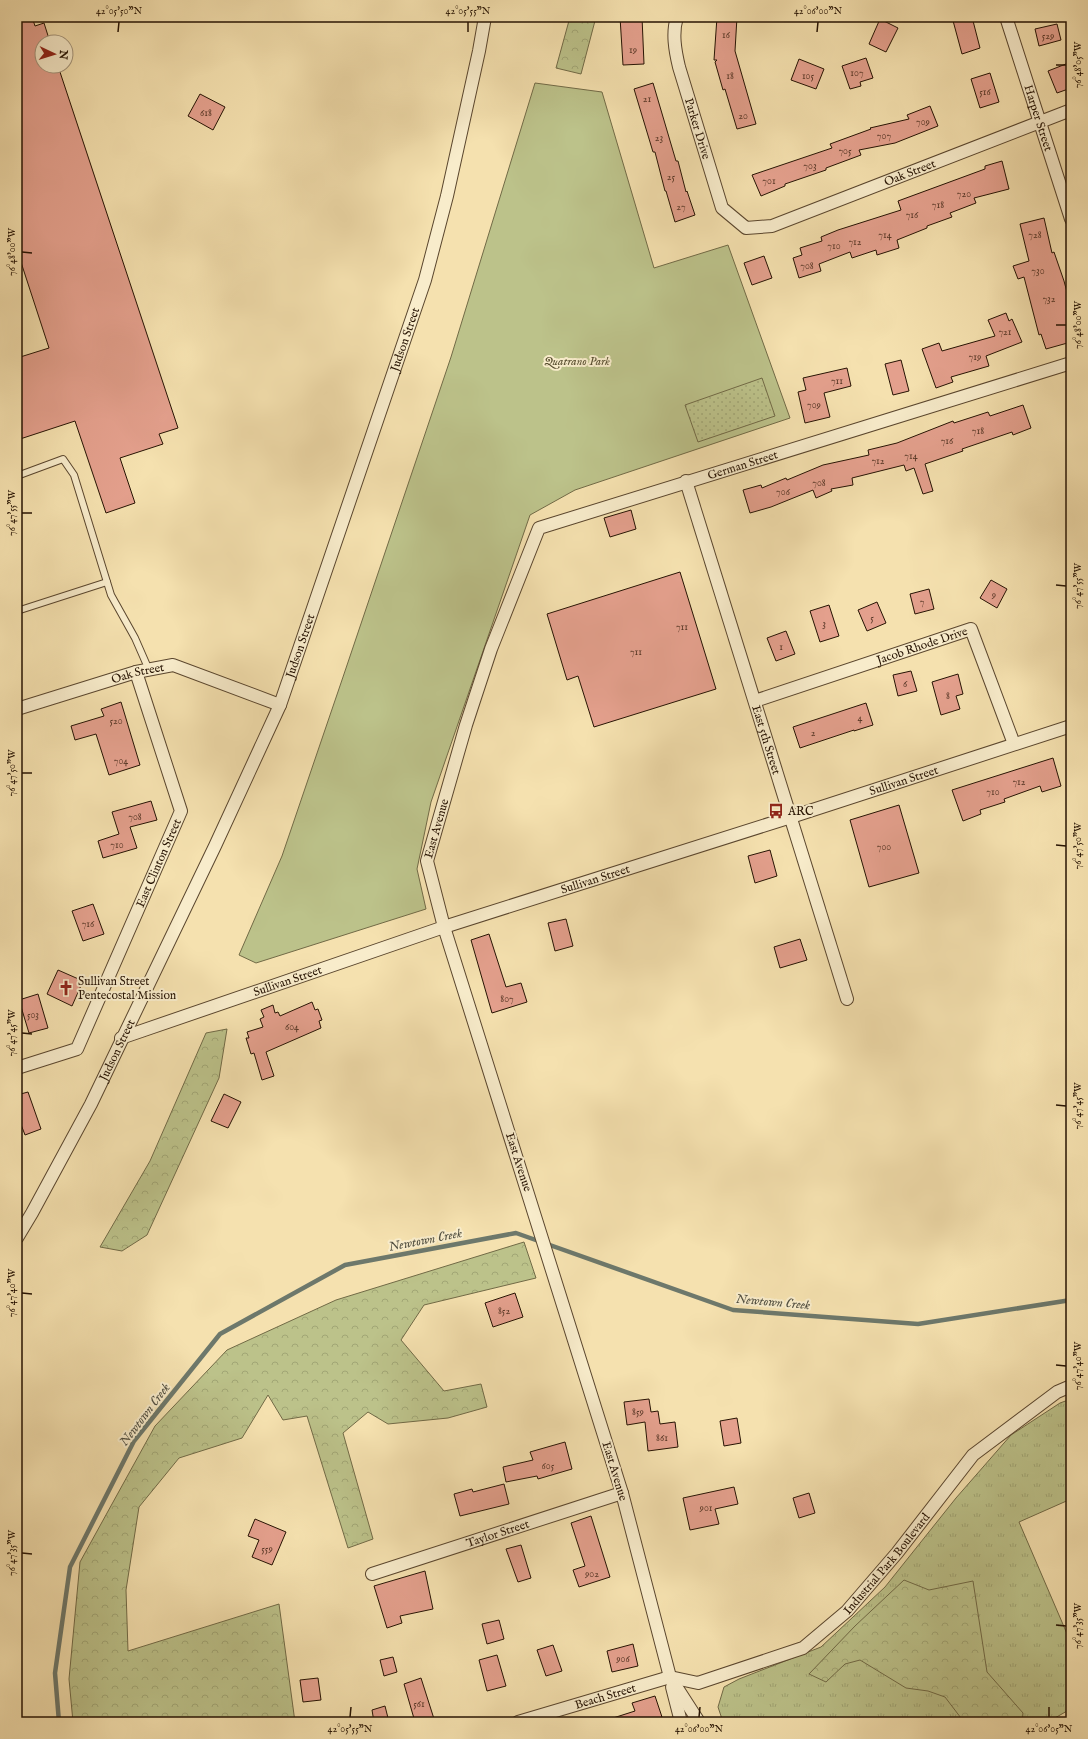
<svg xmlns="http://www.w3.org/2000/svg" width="1088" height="1739" viewBox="0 0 1088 1739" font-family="'IM FELL English',serif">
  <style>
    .grass { fill: url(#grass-tufts); stroke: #716a46 }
    .forest { fill: url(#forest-crowns); stroke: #716a46 }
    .park { fill: #bcc28a; stroke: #716a46 }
    .garden { fill: url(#garden-dots); stroke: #716a46 }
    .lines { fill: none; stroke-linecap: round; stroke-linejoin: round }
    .stream { stroke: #6d786b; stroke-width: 4.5 }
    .building { fill: #e4a08d; stroke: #261303 }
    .lane-casing { stroke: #5a462e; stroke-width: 8 }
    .street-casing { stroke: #5a462e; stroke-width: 14 }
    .lane { stroke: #f8eccb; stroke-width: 6 }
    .street { stroke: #f8eccb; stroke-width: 12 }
    .ticks { fill: none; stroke: #261303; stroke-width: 1.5 }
    .labels { text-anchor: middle; stroke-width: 4; stroke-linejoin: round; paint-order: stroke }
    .number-label { font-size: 10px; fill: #563626 }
    .street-label { font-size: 12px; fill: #261303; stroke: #f8eccb }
    .park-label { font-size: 12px; font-style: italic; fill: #5a5032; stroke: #f8eccb }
    .poi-label { font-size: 12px; fill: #261303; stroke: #f8eccb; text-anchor: start }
    .water-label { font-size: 13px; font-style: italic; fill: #504e40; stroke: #f8eccb }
    .neatline { fill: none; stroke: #261303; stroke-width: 1.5 }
    .ticks-label { font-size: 10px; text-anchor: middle; fill: #261303 }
  </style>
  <defs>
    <pattern id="grass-tufts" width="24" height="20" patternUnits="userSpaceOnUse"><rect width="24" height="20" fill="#bcc28a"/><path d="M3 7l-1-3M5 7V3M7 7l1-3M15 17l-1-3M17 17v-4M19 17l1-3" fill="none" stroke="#a1a675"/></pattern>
    <pattern id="forest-crowns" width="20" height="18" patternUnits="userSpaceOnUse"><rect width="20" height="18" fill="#bcc28a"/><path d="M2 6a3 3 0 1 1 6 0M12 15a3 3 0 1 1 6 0" fill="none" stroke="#a1a675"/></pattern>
    <pattern id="garden-dots" width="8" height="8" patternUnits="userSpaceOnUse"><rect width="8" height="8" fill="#bcc28a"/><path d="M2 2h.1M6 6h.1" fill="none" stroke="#a1a675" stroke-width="1.8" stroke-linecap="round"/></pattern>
  </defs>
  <rect width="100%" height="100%" fill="#f5e1af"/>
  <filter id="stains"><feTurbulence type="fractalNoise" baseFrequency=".005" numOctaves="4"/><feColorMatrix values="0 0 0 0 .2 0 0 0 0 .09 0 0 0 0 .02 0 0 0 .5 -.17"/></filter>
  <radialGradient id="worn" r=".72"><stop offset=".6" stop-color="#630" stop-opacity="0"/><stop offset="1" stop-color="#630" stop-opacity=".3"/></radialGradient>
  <!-- grass -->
  <path class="grass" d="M1071,1399v100l-52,23 52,121v63l-4,5 -19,11h-325l-5,-15 6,-20 15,-8 82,-32 64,-60 71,-89 55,-63 49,-32z"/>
  <!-- forest -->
  <g class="forest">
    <path d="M570,17h26l-15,57 -25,-6z"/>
    <path d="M227,1029l-8,49 -72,157 -25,16 -22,-4 50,-86 56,-128z"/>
    <path d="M524,1242l12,36 -112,27 -23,35 43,51 37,-7 6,23 -39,11 -60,6 -20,-12 -25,21 30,106 -25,9 -41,-132 -24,4 -15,-25 -26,43 -63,20 -40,49 -13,83 2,61 151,-47 16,118h-222l-4,-43 11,-117 75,-136 72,-76 109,-50z"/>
    <path d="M904,1580l25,10 44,-9 14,91 36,41 -1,9h-58l-19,-25 -17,-6 -22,-3 -46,-28 -15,4 -19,18 -17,-8 46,-48z"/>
  </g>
  <!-- park -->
  <path class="park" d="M535,83l67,9 52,176 74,-23 62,173 -215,72 -45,25 -99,287 -14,67 9,40 -170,54 -17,-8 43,-99 61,-179 108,-320z"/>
  <!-- garden -->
  <path class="garden" d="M762,378l13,38 -77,26 -13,-37z"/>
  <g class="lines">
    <!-- stream -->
    <path class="stream" d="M59,1722l-4,-49 15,-106 64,-126 86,-107 125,-69 171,-32 217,77 185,14 153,-24"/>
  </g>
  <!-- building -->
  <g class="building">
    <path d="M17,17h15l3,9 9,-3 6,19h-8v24h16l120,362 -19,6 4,10 -43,14 15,45 -29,10 -31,-92 -58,19v-82l32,-10 -32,-98z"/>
    <path d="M620,17h22l2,47 -21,1z"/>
    <path d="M717,17h20l-2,34 21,73 -19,5 -12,-40 -2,1 -8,-28 2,-2h-3z"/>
    <path d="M952,17h20l8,31 -18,6z"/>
    <path d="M880,19l18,9 -12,24 -17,-8z"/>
    <path d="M1057,24l4,16 -22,6 -4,-17z"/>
    <path d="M866,58l7,20 -13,4 1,4 -11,3 -8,-23z"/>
    <path d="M799,59l25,10 -8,20 -25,-9z"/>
    <path d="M1071,62v26l-14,5 -9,-22z"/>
    <path d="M990,73l9,29 -19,6 -9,-29z"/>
    <path d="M653,83l23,78h2l8,31 1,-1 8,24 -20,7 -9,-31h-1l-10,-39h-2l-19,-63z"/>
    <path d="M200,94l25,13 -12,23 -25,-14z"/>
    <path d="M930,106l8,20 -43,17 -36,7 2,5 -35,13v2l-41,14v2l-24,10 -9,-21 80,-27 -2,-4 41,-15 -1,-1 39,-9 -2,-4z"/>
    <path d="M1002,161l7,28 -35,9 2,5 -26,10 2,4 -25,9v2l-30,12 2,8 -22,7 -1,-5 -24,8 -2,-6 -31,12 2,7 -22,7 -6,-20 9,-3 -2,-7 22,-7 -1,-4 17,-7 63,-20 -3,-9 87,-32v-3z"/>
    <path d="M1044,218l8,35 2,-1 10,29 7,26v35l-25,7 -5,-15 -2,1 -15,-58 -6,2 -5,-13 16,-5 -9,-37z"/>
    <path d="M764,256l8,22 -20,7 -8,-22z"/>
    <path d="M1006,313l3,8 3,-2 10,23 -36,14 3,10 -38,11 2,5 -17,6 -14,-39 17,-6 3,8 53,-15 -7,-16z"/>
    <path d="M901,360l8,31 -16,4 -8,-31z"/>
    <path d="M847,368l4,18 -27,7 6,24 -25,6 -7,-31 8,-2 -3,-12z"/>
    <path d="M1023,405l8,23 -18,7 -1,-3 -50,17 1,2 -38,13 8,27 -10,3 -9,-26 -8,3 -2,-6 -52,13 1,7 -22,4 1,2 -16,7 -3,-8 -42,17 -21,6 -7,-23 18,-5 1,3 24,-10 1,2 36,-15 46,-10 -1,-5 29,-7 56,-22 1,2 34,-11 2,4z"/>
    <path d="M631,510l5,19 -26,8 -6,-19z"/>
    <path d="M680,572l36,117 -122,38 -16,-51 -11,4 -20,-66z"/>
    <path d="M991,580l16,9 -10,19 -17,-10z"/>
    <path d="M929,589l5,20 -19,5 -5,-20z"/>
    <path d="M877,602l9,21 -19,8 -9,-21z"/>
    <path d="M829,605l10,31 -19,6 -10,-31z"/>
    <path d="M786,631l9,23 -19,7 -9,-23z"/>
    <path d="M911,671l6,20 -19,5 -5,-21z"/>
    <path d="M958,674l5,20 -7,2 4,13 -19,6 -9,-33z"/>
    <path d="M121,702l19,63 -31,10 -13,-41 -21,6 -4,-14 33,-10 -3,-7z"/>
    <path d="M866,703l7,22 -19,6v-1l-54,18 -7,-21z"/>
    <path d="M1053,758l8,28 -19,6 -2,-6 -36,13 1,3 -25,8 1,4 -18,7 -11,-31z"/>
    <path d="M151,801l6,19 -27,7 7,21 -34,10 -5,-17 21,-7 -7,-22z"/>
    <path d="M899,805l20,68 -50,14 -19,-67z"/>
    <path d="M770,850l7,26 -22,7 -7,-27z"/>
    <path d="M93,904l11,30 -21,7 -11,-30z"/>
    <path d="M566,919l7,27 -18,5 -7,-28z"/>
    <path d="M489,934l17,53 15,-4 6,19 -35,11 -21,-73z"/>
    <path d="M800,939l7,21 -27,8 -6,-21z"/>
    <path d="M58,970l25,11 -11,25 -25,-12z"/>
    <path d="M38,994l10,34 -19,5 -10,-33z"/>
    <path d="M312,1002l3,8 3,-1 4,11 -3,1 2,7 -55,24 8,24 -12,4 -8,-27 -3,1 -5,-16h3l-2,-6 16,-5 -3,-8 4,-2 -3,-7 12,-5 2,8 3,-1 2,4z"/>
    <path d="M28,1092l13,37 -16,6 -8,-21v-19z"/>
    <path d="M224,1094l17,8 -13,26 -17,-7z"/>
    <path d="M515,1293l8,24 -30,10 -8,-24z"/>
    <path d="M649,1399l2,13 7,-1 2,13 15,-2 3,25 -30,4 -3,-29 -18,3 -3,-23z"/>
    <path d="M737,1418l4,25 -17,3 -4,-25z"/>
    <path d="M565,1442l7,27 -34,10 -1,-3 -31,6 -3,-15 30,-7 -3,-8z"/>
    <path d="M504,1484l5,20 -49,12 -6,-22 18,-5 1,3z"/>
    <path d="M734,1487l4,17 -23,5 4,15 -29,6 -7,-32z"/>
    <path d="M809,1493l6,20 -16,5 -6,-20z"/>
    <path d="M591,1516l19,61 -31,10 -6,-17 12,-4 -14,-43z"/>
    <path d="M255,1519l31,13 -14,33 -20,-8 7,-17 -11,-4z"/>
    <path d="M521,1545l10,33 -13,4 -12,-33z"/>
    <path d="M425,1571l8,38 -33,7 2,7 -15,5 -13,-42z"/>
    <path d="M499,1620l5,19 -17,5 -5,-20z"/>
    <path d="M633,1644l5,22 -26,6 -5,-21z"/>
    <path d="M553,1645l9,26 -16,5 -9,-26z"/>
    <path d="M497,1655l9,31 -19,5 -8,-31z"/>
    <path d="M393,1657l4,15 -13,4 -4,-16z"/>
    <path d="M318,1678l3,22 -18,2 -3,-22z"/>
    <path d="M421,1678l14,44h-20l-11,-38z"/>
    <path d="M655,1696l7,21 -16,5h-36v-3l25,-8 -3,-8z"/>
    <path d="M385,1706l4,16h-15l-2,-12z"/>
  </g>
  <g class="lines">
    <!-- lane casing -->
    <g class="lane-casing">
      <g id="lane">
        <path d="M17,476l46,-17 11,16 37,120 24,43 14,32"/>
        <path d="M17,611l90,-29"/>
      </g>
    </g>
    <!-- street casing -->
    <g class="street-casing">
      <g id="street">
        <path id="s1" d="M677,17c-5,16 -2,33 2,50l43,141 24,20 26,-2 299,-116"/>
        <path id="s2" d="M1006,17l65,202"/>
        <path id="s3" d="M686,481l161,518"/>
        <path id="s4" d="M755,701l216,-72 43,115"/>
        <path id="s5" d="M17,709l119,-37 37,-7 107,40"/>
        <path id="s6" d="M121,1038l323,-111 347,-110 280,-91"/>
        <path id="s7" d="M17,1068l60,-19 104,-238 -45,-139"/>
        <path id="s8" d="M17,1238l15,-25 59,-109 124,-258 65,-141 145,-425 22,-84 32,-145 6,-34"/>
        <path id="s9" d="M372,1574l250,-81"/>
        <path d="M672,1687l9,35"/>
        <path id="s10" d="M518,1722l152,-45 28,6 105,-35 44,-37 50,-58 76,-98 84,-63 14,-6"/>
        <path id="s11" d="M699,1722l-29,-45 -48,-184 -178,-566 -17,-66 39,-136 25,-76 48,-121 532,-165"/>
      </g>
    </g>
    <!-- lane -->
    <use href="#lane" class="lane"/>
    <!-- street -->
    <use href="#street" class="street"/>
  </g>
  <!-- ticks -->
  <path class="ticks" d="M118,32l1,-10M468,32v-10M817,32l1,-10M1056,65h10M22,252l10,1M1056,325h10M22,513h10M1056,585l10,1M22,773h10M1056,845l10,1M22,1033l10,1M1056,1105l10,1M22,1293l10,1M1056,1365l10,1M22,1553l10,1M1056,1625l10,1M350,1717l1,-10M699,1717l1,-10M1049,1717v-10"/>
  <!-- icons -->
  <defs>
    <g id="bus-bare" transform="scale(1.2)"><path d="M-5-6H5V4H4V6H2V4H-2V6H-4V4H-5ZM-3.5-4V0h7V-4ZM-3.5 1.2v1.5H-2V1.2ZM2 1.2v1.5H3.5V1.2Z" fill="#8f2418" stroke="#f8eccb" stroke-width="2.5" paint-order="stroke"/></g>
    <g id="church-bare" transform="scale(1.2)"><path d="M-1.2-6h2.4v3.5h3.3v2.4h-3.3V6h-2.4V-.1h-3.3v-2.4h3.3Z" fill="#8f2418" stroke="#f8eccb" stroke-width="2.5" paint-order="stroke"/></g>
  </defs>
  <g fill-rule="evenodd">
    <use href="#bus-bare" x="776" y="811"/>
    <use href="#church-bare" x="66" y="988"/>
  </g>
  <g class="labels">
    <!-- number labels -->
    <g class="number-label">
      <text x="726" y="38">16</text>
      <text x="1048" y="39">529</text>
      <text x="633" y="53">19</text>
      <text x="857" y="76">107</text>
      <text x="730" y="79">18</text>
      <text x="808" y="79">105</text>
      <text x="985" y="95">516</text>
      <text x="647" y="102">21</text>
      <text x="206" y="116">618</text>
      <text x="743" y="119">20</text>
      <text x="923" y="125">709</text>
      <text x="884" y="139">707</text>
      <text x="659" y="141">23</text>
      <text x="845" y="154">705</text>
      <text x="810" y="169">703</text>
      <text x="671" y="180">25</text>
      <text x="769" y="184">701</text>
      <text x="964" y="197">720</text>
      <text x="938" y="208">718</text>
      <text x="681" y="210">27</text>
      <text x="912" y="218">716</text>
      <text x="885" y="238">714</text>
      <text x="1035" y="238">728</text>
      <text x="855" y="245">712</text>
      <text x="834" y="249">710</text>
      <text x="807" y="269">708</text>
      <text x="1038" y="274">730</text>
      <text x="1049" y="302">732</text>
      <text x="1005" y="335">721</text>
      <text x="975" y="360">719</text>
      <text x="837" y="384">711</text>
      <text x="814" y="408">709</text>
      <text x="978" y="434">718</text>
      <text x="947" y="444">716</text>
      <text x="911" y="459">714</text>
      <text x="878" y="464">712</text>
      <text x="819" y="486">708</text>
      <text x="783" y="495">706</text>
      <text x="994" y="598">9</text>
      <text x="922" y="605">7</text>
      <text x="872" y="621">5</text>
      <text x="824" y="627">3</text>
      <text x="682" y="630">711</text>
      <text x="781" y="650">1</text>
      <text x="636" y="655">711</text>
      <text x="905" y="687">6</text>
      <text x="948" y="699">8</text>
      <text x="860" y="721">4</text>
      <text x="116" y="724">520</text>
      <text x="813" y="736">2</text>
      <text x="121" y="764">704</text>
      <text x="1019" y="785">712</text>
      <text x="993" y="795">710</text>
      <text x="135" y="820">708</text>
      <text x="117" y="848">710</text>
      <text x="884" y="850">700</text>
      <text x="88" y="927">716</text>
      <text x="507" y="1002">807</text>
      <text x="33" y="1018">503</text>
      <text x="292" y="1030">604</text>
      <text x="504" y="1314">852</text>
      <text x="638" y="1415">859</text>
      <text x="662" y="1441">861</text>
      <text x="548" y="1469">605</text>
      <text x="706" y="1511">901</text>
      <text x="267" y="1552">559</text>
      <text x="592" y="1577">902</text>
      <text x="623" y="1662">906</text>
      <text x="419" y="1707">561</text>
    </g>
    <!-- street labels -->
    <g class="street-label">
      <text dy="4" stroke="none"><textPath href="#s2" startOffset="106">Harper Street</textPath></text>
      <text dy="4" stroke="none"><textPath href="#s1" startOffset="115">Parker Drive</textPath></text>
      <text dy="4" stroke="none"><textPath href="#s1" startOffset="403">Oak Street</textPath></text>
      <text dy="4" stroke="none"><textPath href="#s8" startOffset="981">Judson Street</textPath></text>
      <text dy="4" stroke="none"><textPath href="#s11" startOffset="1470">German Street</textPath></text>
      <text dy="4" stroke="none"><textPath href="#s8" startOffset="657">Judson Street</textPath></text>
      <text dy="4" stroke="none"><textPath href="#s4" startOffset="176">Jacob Rhode Drive</textPath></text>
      <text dy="4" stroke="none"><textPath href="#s5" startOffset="126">Oak Street</textPath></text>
      <text dy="4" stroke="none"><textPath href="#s3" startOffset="271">East 5th Street</textPath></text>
      <text dy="4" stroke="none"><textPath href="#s6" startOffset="824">Sullivan Street</textPath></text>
      <text dy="4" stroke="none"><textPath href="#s11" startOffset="939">East Avenue</textPath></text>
      <text dy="4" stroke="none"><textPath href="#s7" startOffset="266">East Clinton Street</textPath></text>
      <text dy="4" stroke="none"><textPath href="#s6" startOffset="500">Sullivan Street</textPath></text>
      <text dy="4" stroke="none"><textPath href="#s6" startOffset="176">Sullivan Street</textPath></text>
      <text dy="4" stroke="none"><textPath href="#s8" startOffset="213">Judson Street</textPath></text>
      <text transform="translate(519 1162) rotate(72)" y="4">East Avenue</text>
      <text transform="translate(615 1471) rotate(73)" y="4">East Avenue</text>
      <text dy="4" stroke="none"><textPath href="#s9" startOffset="132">Taylor Street</textPath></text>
      <text dy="4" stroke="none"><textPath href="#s10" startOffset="417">Industrial Park Boulevard</textPath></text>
      <text dy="4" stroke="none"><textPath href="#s10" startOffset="91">Beach Street</textPath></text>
    </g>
    <!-- park labels -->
    <g class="park-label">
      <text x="577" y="365">Quatrano Park</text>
    </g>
    <!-- poi labels -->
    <g class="poi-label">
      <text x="788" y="815">ARC</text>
      <text x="78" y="985">Sullivan Street<tspan x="78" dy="14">Pentecostal Mission</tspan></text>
    </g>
    <!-- water labels -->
    <g class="water-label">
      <text transform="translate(425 1239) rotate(-11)" y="5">Newtown Creek</text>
      <text transform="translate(773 1301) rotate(5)" y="5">Newtown Creek</text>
      <text transform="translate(144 1414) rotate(-53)" y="5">Newtown Creek</text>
    </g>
  </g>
  <!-- margin -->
  <rect width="1088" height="1739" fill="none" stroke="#f5e1af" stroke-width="44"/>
  <!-- north arrow -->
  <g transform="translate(54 54) rotate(94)"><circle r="19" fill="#f8eccb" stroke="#a4957b"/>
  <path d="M0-3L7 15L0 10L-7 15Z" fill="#8f2418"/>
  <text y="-6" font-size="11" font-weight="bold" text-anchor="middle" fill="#261303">N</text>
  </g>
  <rect x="22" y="22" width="1044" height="1695" class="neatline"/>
  <g class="ticks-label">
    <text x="119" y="14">42°05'50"N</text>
    <text x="468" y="14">42°05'55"N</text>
    <text x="818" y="14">42°06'00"N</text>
    <text transform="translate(1077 65) rotate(-90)" y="4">76°48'05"W</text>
    <text transform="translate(11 252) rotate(-90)" y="4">76°48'00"W</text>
    <text transform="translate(1077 325) rotate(-90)" y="4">76°48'00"W</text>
    <text transform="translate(11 513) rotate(-90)" y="4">76°47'55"W</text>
    <text transform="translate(1077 586) rotate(-90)" y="4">76°47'55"W</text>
    <text transform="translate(11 773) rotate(-90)" y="4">76°47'50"W</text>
    <text transform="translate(1077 846) rotate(-90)" y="4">76°47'50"W</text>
    <text transform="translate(11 1033) rotate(-90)" y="4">76°47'45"W</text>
    <text transform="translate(1077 1106) rotate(-90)" y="4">76°47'45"W</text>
    <text transform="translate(11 1293) rotate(-90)" y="4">76°47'40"W</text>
    <text transform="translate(1077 1366) rotate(-90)" y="4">76°47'40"W</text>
    <text transform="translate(11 1553) rotate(-90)" y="4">76°47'35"W</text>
    <text transform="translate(1077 1626) rotate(-90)" y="4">76°47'35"W</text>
    <text x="350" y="1732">42°05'55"N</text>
    <text x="699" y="1732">42°06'00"N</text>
    <text x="1049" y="1732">42°06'05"N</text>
  </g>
  <rect width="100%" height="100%" filter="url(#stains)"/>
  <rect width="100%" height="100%" fill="url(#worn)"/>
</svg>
